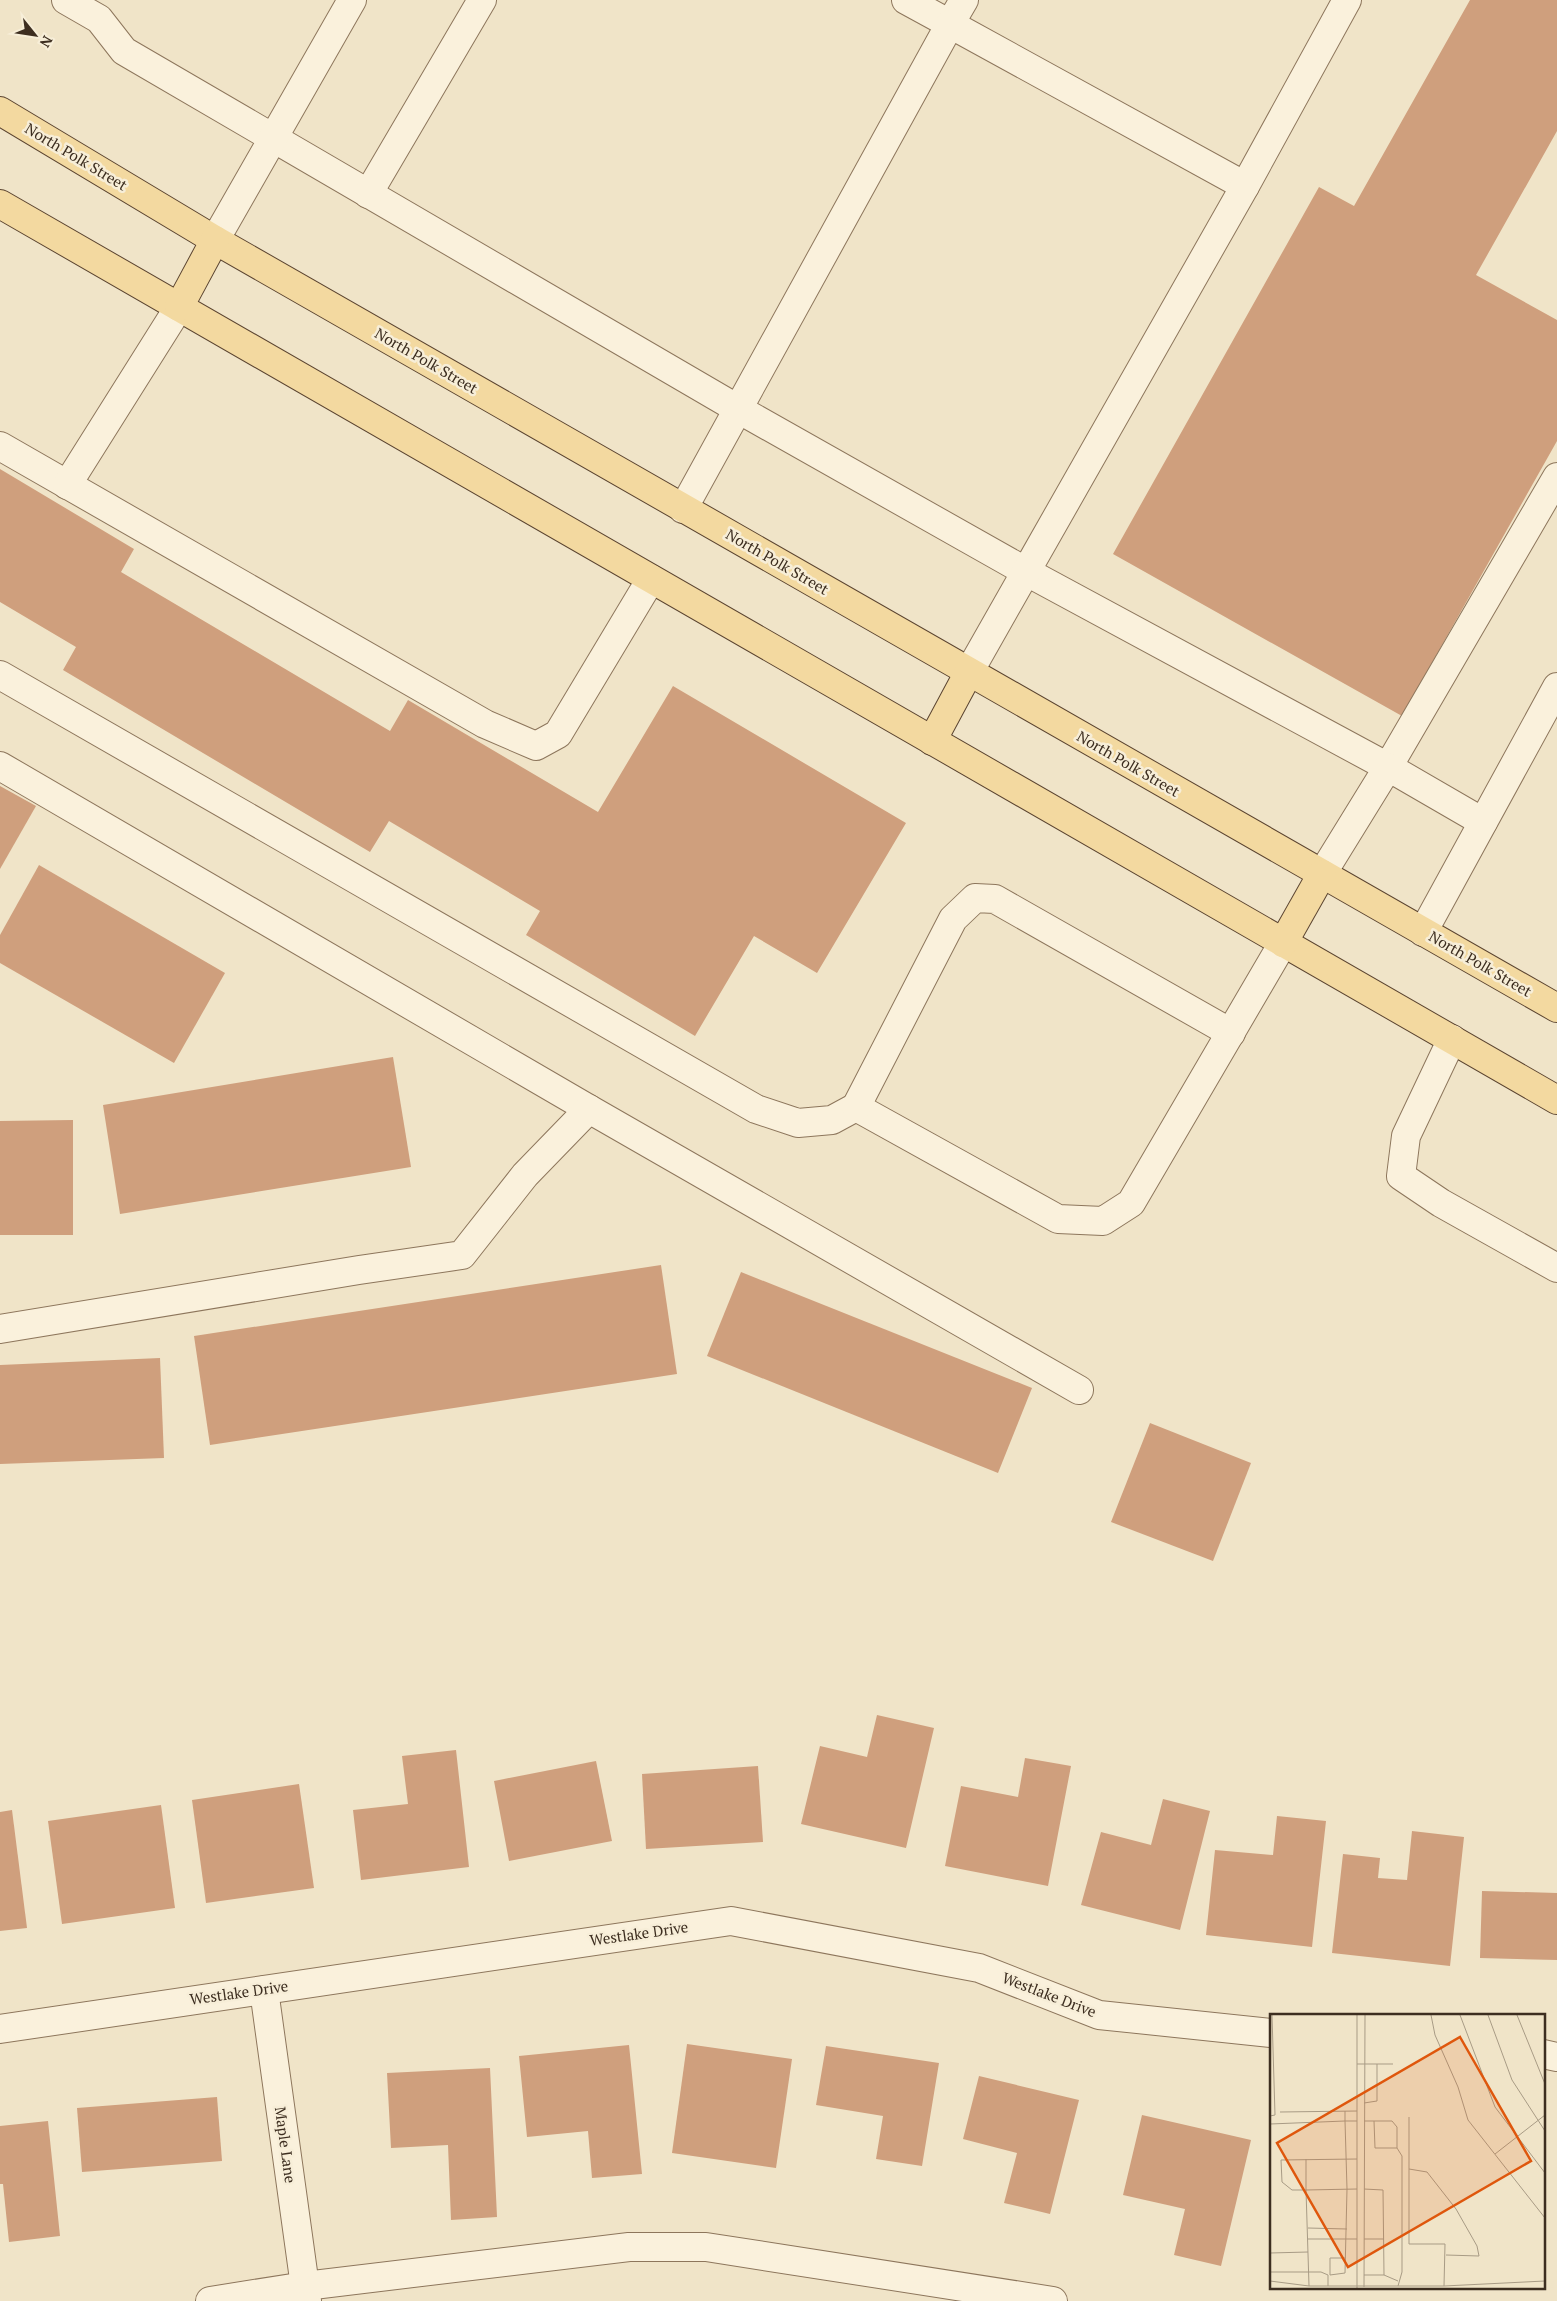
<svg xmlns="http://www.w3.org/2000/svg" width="1557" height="2301" viewBox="0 0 1557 2301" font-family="'PT Serif',serif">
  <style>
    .building { fill: #cf9f7d }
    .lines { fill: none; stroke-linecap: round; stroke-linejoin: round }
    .minor-casing { stroke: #8d765c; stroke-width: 30 }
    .major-casing { stroke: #5b4430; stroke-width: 30 }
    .minor { stroke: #faf1dc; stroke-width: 28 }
    .major { stroke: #f3d9a0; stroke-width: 28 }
    .labels { text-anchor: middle; stroke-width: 5; stroke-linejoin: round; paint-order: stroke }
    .street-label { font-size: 15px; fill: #3d2e20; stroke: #f7eed8 }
    .inset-road { fill: none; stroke: #a89b85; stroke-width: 1 }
    .view { fill: #df570d; fill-opacity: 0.15; stroke: #df570d; stroke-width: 2.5 }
    .inset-edge { fill: none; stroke: #3d2e20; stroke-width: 2.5 }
  </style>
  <rect width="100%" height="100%" fill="#f0e4c8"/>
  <!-- building -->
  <g class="building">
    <path d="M1470,0h87v131l-81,144 81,45v121l-155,275 -289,-162 206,-367 35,19z"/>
    <path d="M0,469l134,80 -13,23 269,159 18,-31 190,112 75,-126 233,137 -89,150 -63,-37 -59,100 -169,-101 14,-24 -151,-90 -19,31 -307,-182 13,-23 -76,-45z"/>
    <path d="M0,786l36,20 -36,63z"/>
    <path d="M39,865l186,108 -51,90 -174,-100v-28z"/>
    <path d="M393,1057l18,110 -291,47 -17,-109z"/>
    <path d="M73,1120v115h-73v-114z"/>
    <path d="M661,1265l16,109 -467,71 -16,-109z"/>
    <path d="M741,1272l291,116 -34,85 -291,-117z"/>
    <path d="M160,1358l4,100 -164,6v-99z"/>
    <path d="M1150,1423l101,40 -38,98 -102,-39z"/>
    <path d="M877,1715l57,13 -28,120 -105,-24 19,-78 47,11z"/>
    <path d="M456,1750l13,117 -108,13 -8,-70 55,-6 -6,-48z"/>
    <path d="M1025,1758l46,8 -23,120 -103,-20 16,-80 57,11z"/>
    <path d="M596,1761l16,80 -103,20 -15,-80z"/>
    <path d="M758,1766l5,76 -117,7 -4,-75z"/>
    <path d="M299,1784l15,104 -108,15 -14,-103z"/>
    <path d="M1163,1799l47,12 -30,119 -99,-25 20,-73 50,13z"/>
    <path d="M161,1805l14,103 -113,16 -14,-103z"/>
    <path d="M12,1810l15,118 -27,3v-119z"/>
    <path d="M1277,1816l49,5 -14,126 -106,-12 9,-85 58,5z"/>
    <path d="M1412,1831l52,6 -14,129 -118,-13 11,-99 37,4 -2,20 29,2z"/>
    <path d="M1482,1891l75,2v67l-77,-2z"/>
    <path d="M687,2044l105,15 -16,109 -104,-15z"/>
    <path d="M629,2045l13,129 -50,4 -4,-47 -61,6 -8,-81z"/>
    <path d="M826,2046l113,17 -17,103 -46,-7 7,-43 -67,-11z"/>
    <path d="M490,2068l7,149 -46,3 -3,-75 -57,3 -4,-75z"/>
    <path d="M979,2076l100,24 -29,114 -46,-11 13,-50 -54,-14z"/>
    <path d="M217,2097l5,64 -140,11 -5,-64z"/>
    <path d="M1142,2115l109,25 -30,126 -47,-11 11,-46 -62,-14z"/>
    <path d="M48,2121l12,115 -51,6 -6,-58h-3v-58z"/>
  </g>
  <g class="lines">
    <!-- minor casing -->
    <g class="minor-casing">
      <g id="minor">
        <path d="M66,0l33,19 25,32 614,358 287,162 363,196 169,-290"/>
        <path d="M906,0l44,24 14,-24"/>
        <path d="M368,194l114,-194"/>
        <path d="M215,240l137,-240"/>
        <path d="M0,446l485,278 51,22 22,-12 93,-155"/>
        <path d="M67,485l112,-178"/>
        <path d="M683,509l267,-485 295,162"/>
        <path d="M969,672l276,-486 102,-186"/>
        <path d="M0,675l756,434 42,14 34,-3 24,-13 202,112 45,2 28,-18 152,-260"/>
        <path d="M0,766l589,343 490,281"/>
        <path d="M1322,874l66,-107 95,55"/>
        <path d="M1423,932l134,-245"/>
        <path d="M1452,1039l-46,97 -5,40 40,27 116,65"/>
        <path d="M856,1107l97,-188 22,-21 20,1 236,134"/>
        <path d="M0,1329l359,-59 103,-15 63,-80 64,-66"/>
        <path d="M264,1990l43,311"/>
        <path d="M0,2029l731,-108 248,47 120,47 172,18"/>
        <path d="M1543,2054l14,3"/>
        <path d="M210,2301l95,-15 324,-39h77l347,54"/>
      </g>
    </g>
    <!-- major casing -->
    <g class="major-casing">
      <g id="major">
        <path d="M0,111l215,129 1342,768"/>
        <path d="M0,204l1557,896"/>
        <path d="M179,307l36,-67"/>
        <path d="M932,741l37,-69"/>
        <path d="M1283,943l39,-69"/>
      </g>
    </g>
    <!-- minor -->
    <use href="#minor" class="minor"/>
    <!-- major -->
    <use href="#major" class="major"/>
  </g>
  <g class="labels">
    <!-- street labels -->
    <g class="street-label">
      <text transform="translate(76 157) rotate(31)" y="5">North Polk Street</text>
      <text transform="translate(426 361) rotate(30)" y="5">North Polk Street</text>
      <text transform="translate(777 562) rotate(30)" y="5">North Polk Street</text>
      <text transform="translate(1128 764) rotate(30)" y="5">North Polk Street</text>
      <text transform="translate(1480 964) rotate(30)" y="5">North Polk Street</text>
      <text transform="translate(639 1934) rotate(-8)" y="5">Westlake Drive</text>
      <text transform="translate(239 1993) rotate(-8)" y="5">Westlake Drive</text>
      <text transform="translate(1049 1995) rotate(21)" y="5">Westlake Drive</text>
      <text transform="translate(285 2145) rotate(82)" y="5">Maple Lane</text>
    </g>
  </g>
  <!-- overview -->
  <g transform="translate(1270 2014)">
    <rect width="275" height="275" fill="#f0e4c8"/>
    <path class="inset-road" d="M161,1l4,20 23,52 10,33 77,98M190,1l35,92 50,66M218,1l24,65 33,51M247,1l28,69M87,50h20v37l-13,2M107,50h16M75,97v10h12M10,98l77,-1M0,102l5,-1 -3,-100M139,103v127h36l-1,42M94,107h28l5,6v21l5,8v116l-4,14M104,107l1,27h22M0,110l75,-3 2,68 -2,84 -15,2v-17h15M225,140l50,-39M36,145v31l51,-1M139,155l18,3 29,37 21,37 2,10 -33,-1M94,175l19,1 1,85 14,6M38,214l39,1M38,225h49M94,225h20M0,239l38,-1M0,258h51l7,3v11M94,261h20M0,267l39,5h135l101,-5M39,272l-3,-96h-14l-10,-8 -1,-22 76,-1M94,273l1,-272M87,274v-273"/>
    <path class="view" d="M190,23l71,124 -183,106 -71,-124z"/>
    <rect width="275" height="275" class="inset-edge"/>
  </g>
  <!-- north arrow -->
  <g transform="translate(35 35) rotate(120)" stroke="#f7eed8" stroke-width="4" paint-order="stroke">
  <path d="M0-4L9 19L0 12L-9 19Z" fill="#3d2e20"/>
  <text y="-8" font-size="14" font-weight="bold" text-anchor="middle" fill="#3d2e20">N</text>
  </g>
</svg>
